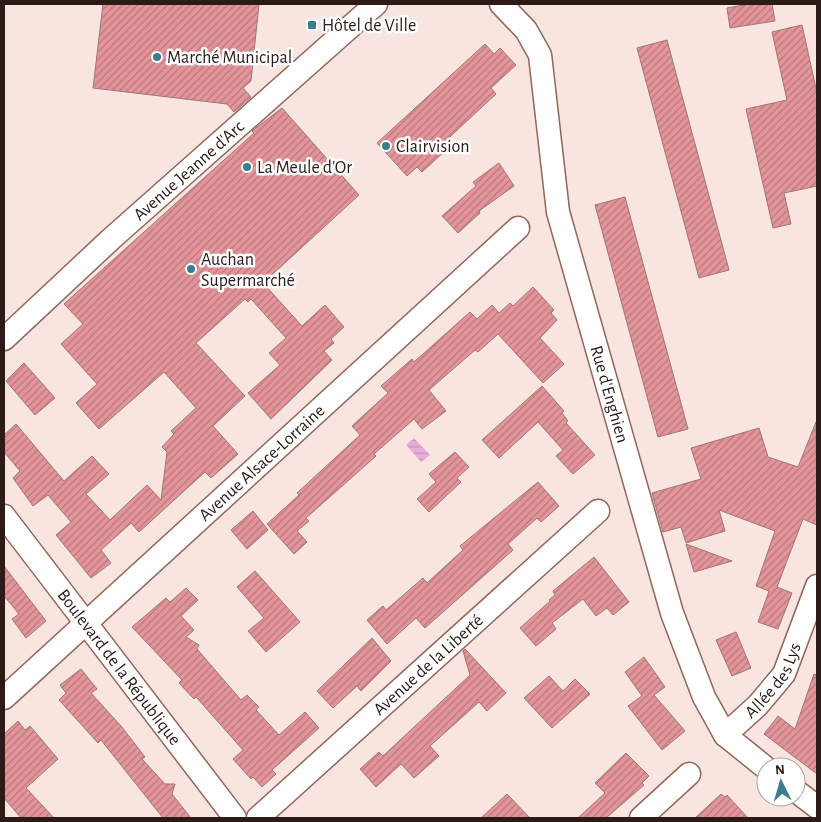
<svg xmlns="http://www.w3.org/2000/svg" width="821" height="822" viewBox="0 0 821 822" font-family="'Alegreya Sans',sans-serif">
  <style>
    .water { fill: url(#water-rules) }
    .building { fill: url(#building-hatch); stroke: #a27477 }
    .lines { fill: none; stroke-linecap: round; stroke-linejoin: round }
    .minor-casing { stroke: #91675b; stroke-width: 25 }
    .minor { stroke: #fff; stroke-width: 22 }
    .poi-dot { fill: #3a7e8e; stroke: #fff; stroke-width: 2 }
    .labels { text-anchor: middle; stroke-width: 5; stroke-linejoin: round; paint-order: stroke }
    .poi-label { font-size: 18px; fill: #2b1a15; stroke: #fff; text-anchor: start }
    .street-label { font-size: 18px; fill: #2b1a15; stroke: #fff }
  </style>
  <defs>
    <pattern id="water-rules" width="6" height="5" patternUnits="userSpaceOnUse" patternTransform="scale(1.25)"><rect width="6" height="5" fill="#eaacdb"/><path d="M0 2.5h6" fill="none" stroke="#c993bb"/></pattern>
    <pattern id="building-hatch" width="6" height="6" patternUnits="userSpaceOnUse" patternTransform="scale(1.25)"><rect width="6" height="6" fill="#e3959a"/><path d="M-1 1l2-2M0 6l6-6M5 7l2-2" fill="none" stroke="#b8797c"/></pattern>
  </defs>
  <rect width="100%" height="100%" fill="#f9e5df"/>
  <!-- water -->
  <path class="water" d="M414,438l16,17 -9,7 -15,-17z"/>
  <!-- building -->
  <g class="building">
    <path d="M103,4h156l-8,77 -8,7 8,9 -17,15 -7,-8 -134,-16z"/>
    <path d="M749,4h23l3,17 -45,7 -3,-20z"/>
    <path d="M802,25l15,68v93l-33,7 7,31 -18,4 -27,-119 41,-9 -15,-68z"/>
    <path d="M667,40l62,230 -30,8 -62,-230z"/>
    <path d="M485,44l9,10 6,-6 16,17 -25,23 5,6 -56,52 5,5 -23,21 -5,-5 -10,9 -30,-33z"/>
    <path d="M282,108l77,87 -96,88 39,43 23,-21 19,22 -13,12 3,4 -10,8 8,9 -61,59 -23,-26 32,-28 -11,-12 17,-15 -35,-39 -3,3 -3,-3 -49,44 49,53 -32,30 25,28 -27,24 -6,-6 -66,60 -8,-9 -30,27 10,13 -20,15 -35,-43 15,-13 -23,-27 -15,11 -20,-28 7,-7 -16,-19v-17l12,-11 48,57 28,-25 17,18 -23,20 24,26 37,-35 14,15 6,-48 -5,-5 12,-13 -3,-3 25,-23 -32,-36 -65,57 -23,-26 21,-19 -36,-40 22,-20 -19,-20 190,-171 -2,-2z"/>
    <path d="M499,163l15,23 -35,25 1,2 -22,20 -16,-17 34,-30 -3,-4z"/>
    <path d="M625,197l63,232 -30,8 -63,-232z"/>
    <path d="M533,287l21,23 -3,3 6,7 -17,18 24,26 -21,19 -45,-49 -20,18 -3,-2 -46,40 17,21 -24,18 -8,-10 -40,35 2,2 -70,62 3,3 -12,10 10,11 -13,12 -27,-30 32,-29 -2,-2 63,-58 -8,-9 36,-33 -7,-7 31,-27 2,3 56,-50 7,7 15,-14 7,8 11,-10 3,3z"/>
    <path d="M24,363l31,35 -20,17 -29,-34z"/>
    <path d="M542,386l22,25 -2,2 6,8 -2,2 29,32 -22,19 -17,-18 7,-6 -25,-28 -39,36 -17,-18z"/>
    <path d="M816,422l1,103 -14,-6 -26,68 15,6 -14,36 -20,-7 11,-31 -13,-5 19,-55 -56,-21 6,21 -39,12 -5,-16 -18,5 -11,-39 49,-14 -10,-31 68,-20 9,29 30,10z"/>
    <path d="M455,452l14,15 -12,11 4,4 -32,30 -12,-13 19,-17 -7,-8z"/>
    <path d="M538,482l21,24 -18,16 -4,-4 -29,26 5,6 -88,78 -9,-10 -29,26 -20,-24 16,-14 3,4 37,-32 4,5 36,-33 -3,-4z"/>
    <path d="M253,511l15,19 -21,19 -16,-19z"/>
    <path d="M686,544l46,17 -38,11z"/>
    <path d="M594,557l35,45 -16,13 -6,-7 -11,8 -13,-17 -31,24 4,6 -20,17 -16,-18 30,-27 -1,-1 6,-5 -2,-4z"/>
    <path d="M4,566l42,55 -20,17 -14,-19 7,-5 -15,-18z"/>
    <path d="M255,571l45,51 -34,30 -18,-21 16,-13 -27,-31z"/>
    <path d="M186,588l12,12 -17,16 13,14 -8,7 13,8 -2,4 44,51 6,-5 12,12 -3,3 23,25 26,-23 14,16 -47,42 4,4 -14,13 -9,-10 -2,2 -18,-20 10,-9 -47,-53 -2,2 -15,-16 3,-3 -50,-53 34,-29 4,4z"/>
    <path d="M736,632l15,36 -19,8 -16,-36z"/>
    <path d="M372,638l19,23 -30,30 -4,-5 -24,22 -16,-17z"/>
    <path d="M465,649l41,44 -19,18 -8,-9 -49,44 9,10 -25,22 -13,-14 -25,23 -16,-18 19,-17 4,4 87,-81 -7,-24z"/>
    <path d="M644,657l21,30 -11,8 31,36 -23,19 -34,-44 14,-10 -17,-24z"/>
    <path d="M81,669l16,20 -6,4 30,33 24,31 -3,2 23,25h10l-3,10 19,24h-28l-62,-78 -3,3 -39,-43 7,-7 -6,-8z"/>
    <path d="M814,674l3,1v99l-53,-40 14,-18 17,13z"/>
    <path d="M549,676l14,15 12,-12 15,15 -38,34 -28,-30z"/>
    <path d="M18,721l7,9 5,-4 28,33 -32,29 28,30h-33l-17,-20v-64z"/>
    <path d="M626,753l23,23 -7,7 2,2 -38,33h-28l27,-25 -10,-10z"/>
    <path d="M507,794l23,24h-49z"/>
    <path d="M721,794l4,3 2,-2 21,23h-53z"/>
  </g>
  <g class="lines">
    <!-- minor casing -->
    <g class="minor-casing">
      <g id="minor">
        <path id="s1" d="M501,4l25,26 14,25 18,157 114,401 32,84 21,38 41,33"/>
        <path id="s2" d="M4,339l107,-100 265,-235"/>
        <path id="s3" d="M4,516l231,302"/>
        <path id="s4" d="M4,698l514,-470"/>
        <path id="s5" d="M725,735l33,-30 26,-31 33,-88"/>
        <path d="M796,791l21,16"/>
        <path id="s6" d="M258,818l340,-307"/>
        <path d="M641,818l48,-44"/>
      </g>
    </g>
    <!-- minor -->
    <use href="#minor" class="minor"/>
  </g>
  <!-- markers -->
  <g class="poi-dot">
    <rect x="307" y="20" width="10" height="10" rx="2.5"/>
    <circle cx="157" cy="57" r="5"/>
    <circle cx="386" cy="146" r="5"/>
    <circle cx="247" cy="167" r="5"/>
    <circle cx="191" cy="269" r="5"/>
  </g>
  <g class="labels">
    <!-- poi labels -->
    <g class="poi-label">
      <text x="322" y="31">Hôtel de Ville</text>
      <text x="167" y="63">Marché Municipal</text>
      <text x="396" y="152">Clairvision</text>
      <text x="257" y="173">La Meule d'Or</text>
      <text x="201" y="265">Auchan<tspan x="201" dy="21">Supermarché</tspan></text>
    </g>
    <!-- street labels -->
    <g class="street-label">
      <text dy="6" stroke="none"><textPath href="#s2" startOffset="250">Avenue Jeanne d'Arc</textPath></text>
      <text dy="6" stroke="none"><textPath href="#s1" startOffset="412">Rue d'Enghien</textPath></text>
      <text dy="6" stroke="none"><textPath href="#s4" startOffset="349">Avenue Alsace-Lorraine</textPath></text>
      <text dy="6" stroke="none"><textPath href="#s6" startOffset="229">Avenue de la Liberté</textPath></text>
      <text dy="6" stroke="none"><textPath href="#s3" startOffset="190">Boulevard de la République</textPath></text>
      <text dy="6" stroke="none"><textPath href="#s5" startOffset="74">Allée des Lys</textPath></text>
    </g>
  </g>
  <!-- border -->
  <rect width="821" height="822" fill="none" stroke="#2b1a15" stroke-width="10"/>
  <!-- north arrow -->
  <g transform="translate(781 782) rotate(355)"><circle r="24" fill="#ffffff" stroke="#aaa3a1"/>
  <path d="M0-4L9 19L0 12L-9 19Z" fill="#3a7e8e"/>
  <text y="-8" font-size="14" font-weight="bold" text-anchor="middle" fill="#2b1a15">N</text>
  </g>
</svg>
